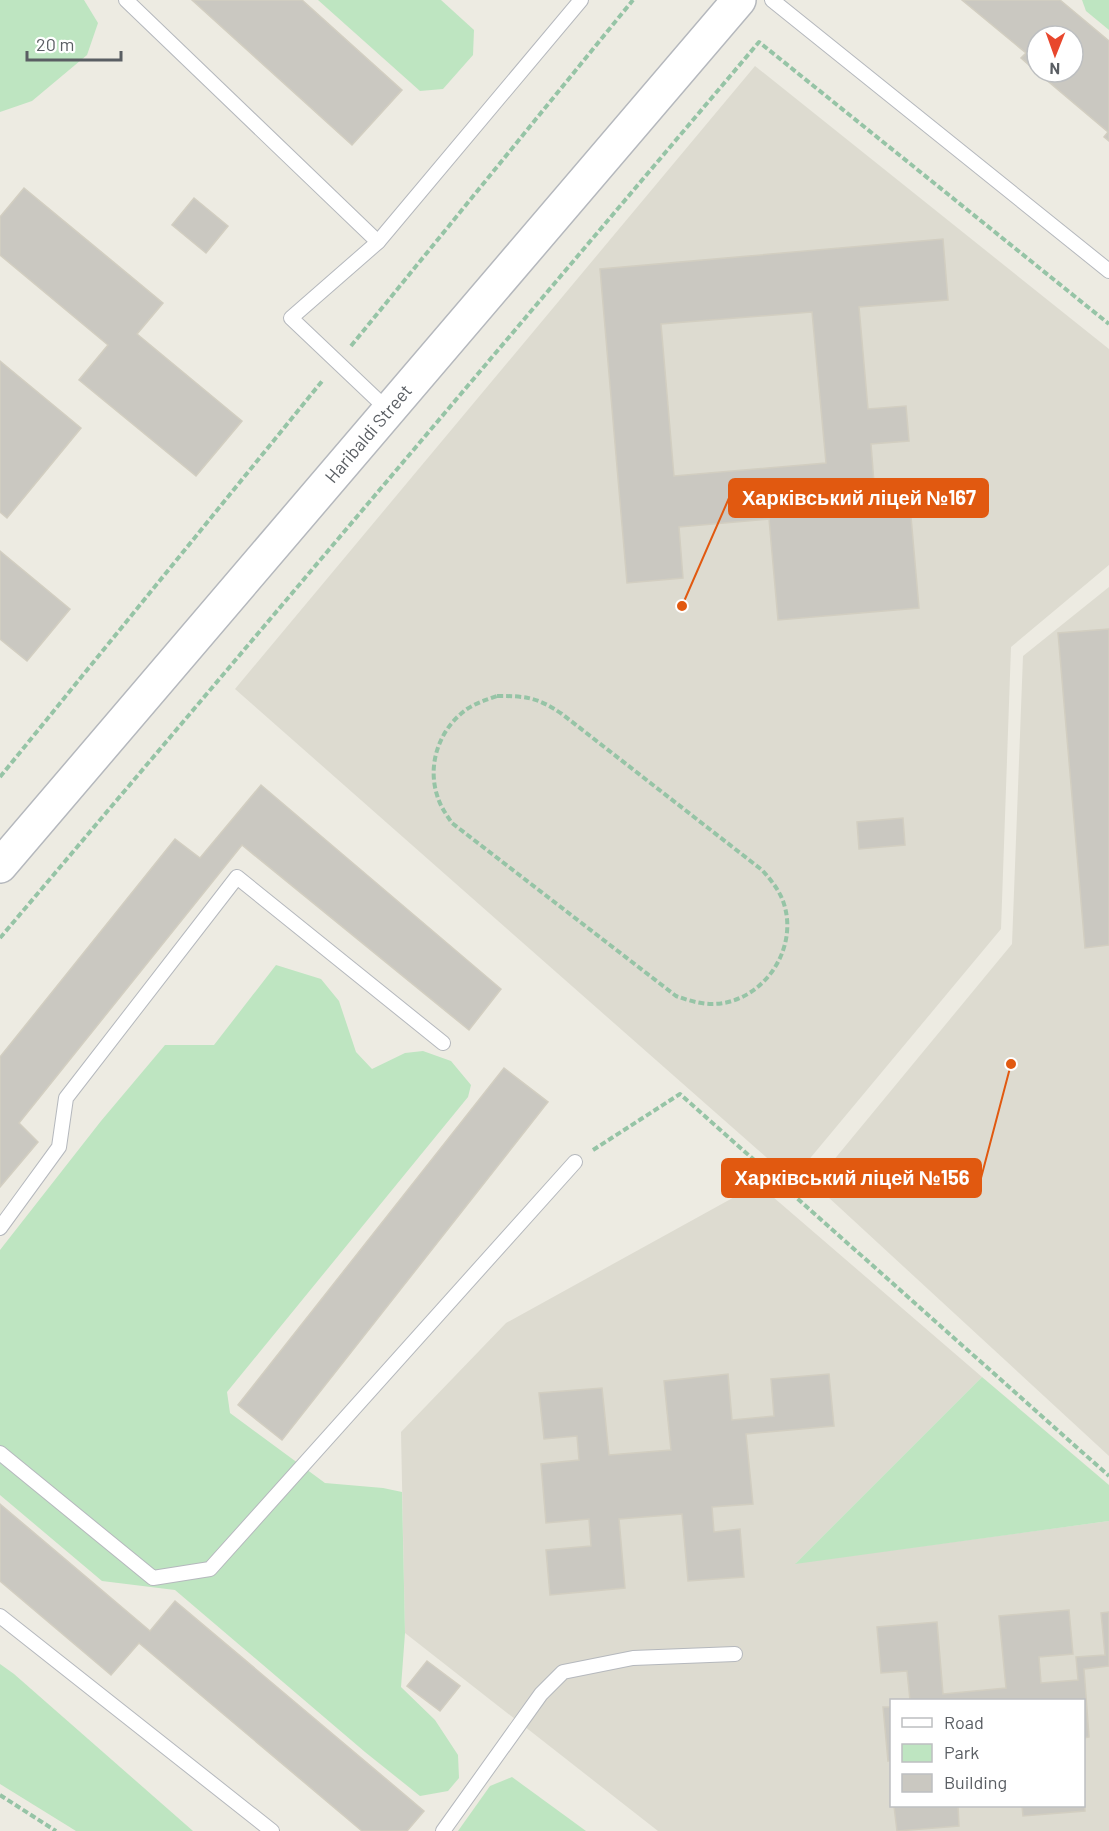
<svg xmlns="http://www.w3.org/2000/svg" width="1109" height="1831" viewBox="0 0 1109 1831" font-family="Barlow,sans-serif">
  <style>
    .education { fill: #dddbd0; fill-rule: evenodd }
    .green { fill: #bee5c1 }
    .building { fill: #cac8c1; stroke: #d2cec1; stroke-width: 1.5; fill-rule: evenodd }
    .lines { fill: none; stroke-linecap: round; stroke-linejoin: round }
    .service-casing { stroke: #b5b8bd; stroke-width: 16 }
    .tertiary-casing { stroke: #b5b8bd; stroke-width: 36 }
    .path { stroke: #96c4a6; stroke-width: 4; stroke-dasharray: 6 3; stroke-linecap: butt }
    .service { stroke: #fff; stroke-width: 14 }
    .tertiary { stroke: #fff; stroke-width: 33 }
    .labels { text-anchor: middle; stroke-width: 4.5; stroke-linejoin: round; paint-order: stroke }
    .street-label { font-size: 18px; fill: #5a5e63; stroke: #fff }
    .leader { fill: none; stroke: #e15910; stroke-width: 2 }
    .callout-dot { fill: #e15910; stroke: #fff; stroke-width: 2 }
    .callout { fill: #e15910; stroke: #e15910; stroke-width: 2 }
    .callout-label { font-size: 20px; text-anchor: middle; font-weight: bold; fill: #fff }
  </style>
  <rect width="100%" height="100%" fill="#edebe2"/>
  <!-- education -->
  <g class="education">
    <path d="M755,66l354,283v216l-98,82 -10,282 -209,251 -557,-491z"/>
    <path d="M1109,587v869l-295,-272 198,-240 11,-288z"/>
    <path d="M758,1184l224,193 -186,186 313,-42v310h-451l-253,-198 -4,-201 105,-109zM892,1700h192v106h-192z"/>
  </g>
  <!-- green -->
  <g class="green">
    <path d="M0,0h84l14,23 -11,32 -55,46 -32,11z"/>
    <path d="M318,0h123l33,30 -1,25 -30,34 -23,2z"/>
    <path d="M1082,0h27v30l-23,-19z"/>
    <path d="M276,965l45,14 18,22 17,51 16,17 33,-16 18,-2 28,10 20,24 -3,12 -241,295 3,21 95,70 58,5 19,4 3,141 -4,54 34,33 23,35 1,23 -11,13 -28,5 -55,-44 -190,-162 -73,-9 -102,-86v-245l101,-129 64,-76h49z"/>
    <path d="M982,1377l127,108v36l-314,43z"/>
    <path d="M0,1664l14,10 179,157h-117l-76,-47z"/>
    <path d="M512,1777l74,54h-128l32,-45z"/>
  </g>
  <!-- building -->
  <g class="building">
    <path d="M192,0h110l100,90 -50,55z"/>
    <path d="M962,0h98l49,41v100l-5,-4 4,-5 -71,-60h36v-36h-36v36l-16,-14 5,-5z"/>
    <path d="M24,188l139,115 -26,31 105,87 -46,55 -117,-96 29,-35 -108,-90v-38z"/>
    <path d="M194,198l34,28 -22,27 -34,-28z"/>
    <path d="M943,239l5,61 -89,7 9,102 38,-3 3,35 -38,3 4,52 34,-2 10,114 -141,12 -9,-101 -90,8 4,51 -56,5 -27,-314zM812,312l14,151 -152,13 -13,-152z"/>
    <path d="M0,361l81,67 -74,90 -7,-6z"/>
    <path d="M0,551l70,58 -43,52 -27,-22z"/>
    <path d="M1109,629v316l-24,3 -27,-315z"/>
    <path d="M261,785l240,204 -32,41 -227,-185 -223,278 19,19 -38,45v-130l175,-218 25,19z"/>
    <path d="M903,818l2,27 -46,4 -2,-27z"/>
    <path d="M504,1068l44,34 -266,338 -44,-35z"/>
    <path d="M728,1374l4,46 42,-4 -3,-37 58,-5 5,52 -88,8 7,70 -41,3 2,25 26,-3 4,48 -56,4 -6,-67 -63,5 6,69 -75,7 -4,-45 45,-4 -2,-27 -43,4 -5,-59 38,-4 -2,-24 -33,3 -5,-46 63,-5 7,67 62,-5 -7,-69z"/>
    <path d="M0,1504l150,127 25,-30 249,210 -17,20h-45l-223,-188 -28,32 -111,-94z"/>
    <path d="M1069,1610l4,44 -34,3 2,26 37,-3 -2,-23 29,-2 -4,-42 8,-1v54l-25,3 5,68 -5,1v-38h-174l-3,-29 -26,2 -4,-46 60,-5 6,72 63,-6 -7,-72z"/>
    <path d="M427,1661l33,25 -20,25 -33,-25z"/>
    <path d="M883,1707h9v53l-4,1z"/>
    <path d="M1084,1789l1,22 -62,5 -1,-10h62z"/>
    <path d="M894,1806h64l1,20 -62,5z"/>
  </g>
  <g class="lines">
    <!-- service casing -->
    <g class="service-casing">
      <g id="service">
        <path d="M126,0l252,242 -87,76 98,93"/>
        <path d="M772,0l337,271"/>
        <path d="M378,242l203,-242"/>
        <path d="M0,1228l59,-81 7,-49 171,-221 206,166"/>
        <path d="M0,1453l153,125 57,-9 365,-407"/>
        <path d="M0,1616l272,215"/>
        <path d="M443,1831l98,-137 22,-22 70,-14 102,-4"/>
      </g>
    </g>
    <!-- tertiary casing -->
    <g class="tertiary-casing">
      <g id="tertiary">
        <path id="s1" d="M0,866l739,-866"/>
      </g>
    </g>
    <!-- path -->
    <g class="path">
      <path d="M351,346l282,-346"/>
      <path d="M497,696c29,0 40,1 65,18l200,156c9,10 18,21 22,34 15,47 -23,100 -72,100 -12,0 -25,-4 -36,-8l-224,-173c-6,-9 -12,-17 -15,-28 -10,-32 3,-67 30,-86 9,-6 19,-9 30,-13z"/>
      <path d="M0,777l323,-397"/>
      <path d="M0,938l759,-896 350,282"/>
      <path d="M593,1150l87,-56 429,382"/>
      <path d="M0,1795l56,36"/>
    </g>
    <!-- service -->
    <use href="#service" class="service"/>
    <!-- tertiary -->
    <use href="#tertiary" class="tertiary"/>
  </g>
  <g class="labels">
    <!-- street labels -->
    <g class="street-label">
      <text dy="6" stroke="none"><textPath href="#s1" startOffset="568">Haribaldi Street</textPath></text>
    </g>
  </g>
  <!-- callouts -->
  <path class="leader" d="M682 606L729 498M1011 1064L981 1178"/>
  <g class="callout-dot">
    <circle cx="682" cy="606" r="6"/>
    <circle cx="1011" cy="1064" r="6"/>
  </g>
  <g class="callout">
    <rect x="729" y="479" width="259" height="38" rx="6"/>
    <rect x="722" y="1159" width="259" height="38" rx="6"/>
  </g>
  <g class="callout-label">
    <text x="859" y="505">Харківський ліцей №167</text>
    <text x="852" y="1185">Харківський ліцей №156</text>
  </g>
  <!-- legend -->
  <rect x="890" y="1699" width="195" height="108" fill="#ffffff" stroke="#bdbfc1" stroke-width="1.5"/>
  <rect x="902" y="1718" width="30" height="9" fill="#ffffff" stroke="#bdbfc1" stroke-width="1.5"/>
  <text x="944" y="1729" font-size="18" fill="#5a5e63">Road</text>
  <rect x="902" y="1744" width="30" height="18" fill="#bee5c1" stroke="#bdbfc1" stroke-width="1.5"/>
  <text x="944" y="1759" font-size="18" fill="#5a5e63">Park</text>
  <rect x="902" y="1774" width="30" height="18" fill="#cac8c1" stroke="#bdbfc1" stroke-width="1.5"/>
  <text x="944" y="1789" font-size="18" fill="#5a5e63">Building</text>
  <!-- north arrow -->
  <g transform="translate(1055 54) rotate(181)"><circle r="28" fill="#ffffff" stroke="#bdbfc1" stroke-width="1.5"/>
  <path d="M0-4.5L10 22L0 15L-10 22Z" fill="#e8472d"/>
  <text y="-9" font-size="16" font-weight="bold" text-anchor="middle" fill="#5a5e63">N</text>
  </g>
  <!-- scale -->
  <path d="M27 51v9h94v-9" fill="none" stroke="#5a5e63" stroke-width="3"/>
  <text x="36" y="51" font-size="18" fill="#5a5e63" stroke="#ffffff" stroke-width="4.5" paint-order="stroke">20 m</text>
</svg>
